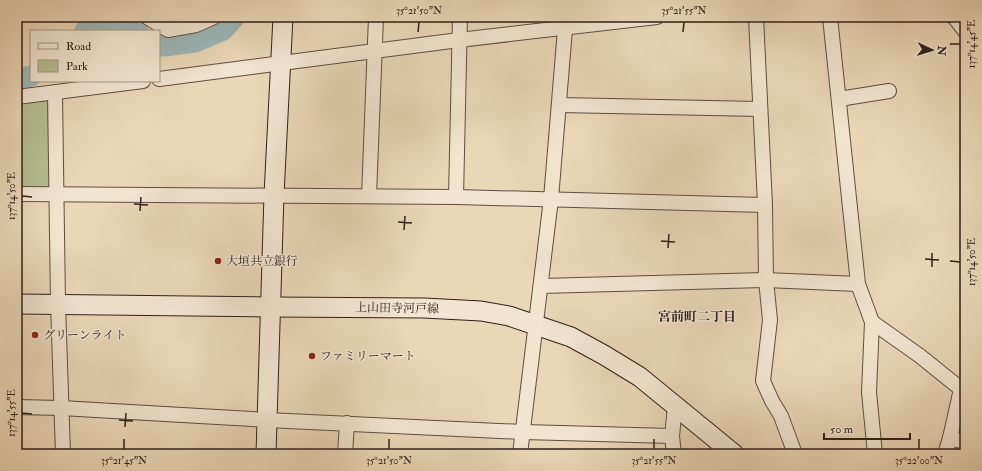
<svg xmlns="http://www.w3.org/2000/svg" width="982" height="471" viewBox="0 0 982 471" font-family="'IM FELL Double Pica','Noto Serif JP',serif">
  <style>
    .green { fill: #b5be8f; stroke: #727054 }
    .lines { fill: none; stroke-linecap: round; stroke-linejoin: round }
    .river { stroke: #9cb7b8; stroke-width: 21 }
    .street-casing { stroke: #5e4e41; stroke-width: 16 }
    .secondary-casing { stroke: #2f211a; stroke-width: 21 }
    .street { stroke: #f1e5d0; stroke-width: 14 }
    .secondary { stroke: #f1e5d0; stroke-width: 19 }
    .ticks { fill: none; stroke: #2f211a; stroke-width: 1.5 }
    .poi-dot { fill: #8f2418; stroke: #f1e5d0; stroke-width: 1.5 }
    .labels { text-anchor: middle; stroke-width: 3; stroke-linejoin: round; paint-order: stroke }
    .poi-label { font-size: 12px; fill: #2f211a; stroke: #f1e5d0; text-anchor: start }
    .street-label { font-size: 12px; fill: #2f211a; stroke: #f1e5d0 }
    .neighbourhood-label { font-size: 13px; font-weight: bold; fill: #2f211a; stroke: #f1e5d0 }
    .neatline { fill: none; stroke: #2f211a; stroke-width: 1.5 }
    .ticks-label { font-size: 10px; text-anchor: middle; fill: #2f211a }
  </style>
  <rect width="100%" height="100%" fill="#ead7b6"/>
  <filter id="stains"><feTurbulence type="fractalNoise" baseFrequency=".005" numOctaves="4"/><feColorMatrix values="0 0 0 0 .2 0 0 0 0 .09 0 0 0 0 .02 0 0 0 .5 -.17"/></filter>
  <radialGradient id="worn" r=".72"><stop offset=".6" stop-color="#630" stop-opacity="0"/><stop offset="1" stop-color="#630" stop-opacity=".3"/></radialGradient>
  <!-- green -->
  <path class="green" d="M48,98l2,91h-33v-86z"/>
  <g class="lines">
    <!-- river -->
    <g class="river">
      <path d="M85,31l9,-10 22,-2 22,12"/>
      <path d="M159,43l5,3 31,-4 28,-12 12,-13"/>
      <path d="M17,79l14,-3"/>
    </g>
    <!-- street casing -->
    <g class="street-casing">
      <g id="street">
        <path d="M147,17l21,13 28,-5 18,-8"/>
        <path d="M756,17l9,188 1,75 4,40 -7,61 9,20 9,15 14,38"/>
        <path d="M830,17l28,267 14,38 -3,70 6,62"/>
        <path d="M954,17l11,14"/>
        <path d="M159,79l300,-39 198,-23"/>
        <path d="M55,93l3,211 5,150"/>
        <path d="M17,97l126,-16"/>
        <path d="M839,99l50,-8"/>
        <path d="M559,105l201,4"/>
        <path d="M17,194l439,3 309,8"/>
        <path d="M369,196l7,-179"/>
        <path d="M456,197l4,-180"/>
        <path d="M541,286l225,-6 92,4"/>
        <path d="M872,322l48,34 41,33"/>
        <path d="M17,407l44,1 206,12 256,12 149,4 3,-29"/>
        <path d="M672,436l2,18"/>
        <path d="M950,438l15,4"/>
        <path d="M345,454l2,-31"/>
        <path d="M520,454l31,-255 15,-182"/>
        <path d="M945,454l5,-16 11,-49"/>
      </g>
    </g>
    <!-- secondary casing -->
    <g class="secondary-casing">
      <g id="secondary">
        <path d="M17,304l254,3 153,1 57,3 28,5 62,21 33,18 36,22 94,77"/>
        <path d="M266,454l8,-259 9,-178"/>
      </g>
    </g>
    <!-- street -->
    <use href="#street" class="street"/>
    <!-- secondary -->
    <use href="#secondary" class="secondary"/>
  </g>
  <!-- ticks -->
  <path class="ticks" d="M418,32l1,-10M683,32l1,-10M950,44h10M22,196l10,1M134,204l14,1M140,211l1,-14M398,222l14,1M404,230l1,-14M661,241l14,1M668,248l1,-14M925,259l14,1M950,261l10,1M932,267v-14M22,413l10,1M119,420l14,1M125,427l1,-14M124,449v-10M389,449v-10M654,449v-10M919,449v-10"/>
  <!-- markers -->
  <g class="poi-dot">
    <circle cx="218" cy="261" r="4"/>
    <circle cx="35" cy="335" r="4"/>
    <circle cx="312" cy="356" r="4"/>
  </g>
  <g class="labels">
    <!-- poi labels -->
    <g class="poi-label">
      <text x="226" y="265">大垣共立銀行</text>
      <text x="43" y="339">グリーンライト</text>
      <text x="320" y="360">ファミリーマート</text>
    </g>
    <!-- street labels -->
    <g class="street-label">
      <text transform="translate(397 308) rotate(1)" y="4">上山田寺河戸線</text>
    </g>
    <!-- neighbourhood labels -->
    <g class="neighbourhood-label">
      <text x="697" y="321">宮前町二丁目</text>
    </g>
  </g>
  <!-- margin -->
  <rect width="982" height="471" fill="none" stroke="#ead7b6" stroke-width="44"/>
  <!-- legend -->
  <rect x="30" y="30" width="130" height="52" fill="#f1e5d0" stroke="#a39787"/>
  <rect x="38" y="43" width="20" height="6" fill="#f1e5d0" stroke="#a39787"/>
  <text x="66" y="50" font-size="12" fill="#2f211a">Road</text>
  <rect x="38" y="60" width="20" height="12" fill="#b5be8f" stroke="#a39787"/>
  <text x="66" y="70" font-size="12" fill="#2f211a">Park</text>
  <!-- north arrow -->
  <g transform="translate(932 50) rotate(94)" stroke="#f1e5d0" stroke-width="3" paint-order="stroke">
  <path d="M0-3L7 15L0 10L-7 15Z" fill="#2f211a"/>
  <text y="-6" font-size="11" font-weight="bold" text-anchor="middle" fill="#2f211a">N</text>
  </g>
  <!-- scale -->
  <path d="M824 433v6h86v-6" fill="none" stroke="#2f211a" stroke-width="2"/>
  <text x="830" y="433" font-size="12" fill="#2f211a" stroke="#f1e5d0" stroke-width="3" paint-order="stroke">50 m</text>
  <rect x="22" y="22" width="938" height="427" class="neatline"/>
  <g class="ticks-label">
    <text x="419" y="14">35°21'50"N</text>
    <text x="684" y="14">35°21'55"N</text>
    <text transform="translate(971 44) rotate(-90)" y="4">137°14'45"E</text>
    <text transform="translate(11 196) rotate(-90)" y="4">137°14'50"E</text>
    <text transform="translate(971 262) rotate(-90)" y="4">137°14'50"E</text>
    <text transform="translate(11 413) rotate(-90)" y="4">137°14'55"E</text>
    <text x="124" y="464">35°21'45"N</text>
    <text x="389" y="464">35°21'50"N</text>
    <text x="654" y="464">35°21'55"N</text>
    <text x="919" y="464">35°22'00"N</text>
  </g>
  <rect width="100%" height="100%" filter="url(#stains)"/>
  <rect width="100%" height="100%" fill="url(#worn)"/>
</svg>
